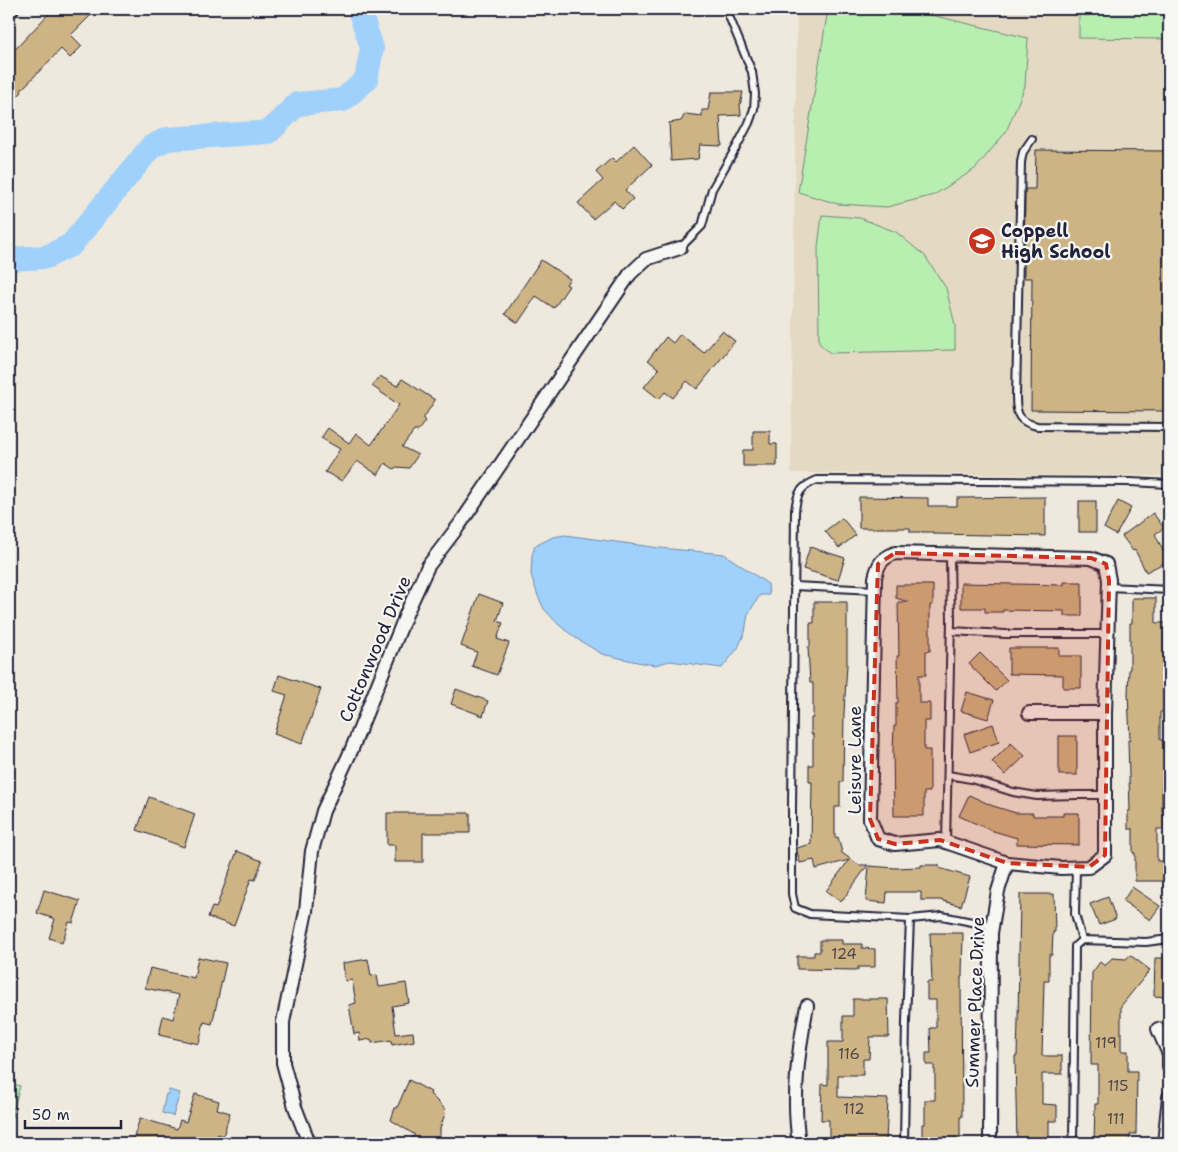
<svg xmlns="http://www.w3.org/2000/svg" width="1178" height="1152" viewBox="0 0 1178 1152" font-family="'Shantell Sans',sans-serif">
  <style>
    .built { fill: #e4d9c2 }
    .green { fill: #b8efb1; stroke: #6d8876 }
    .water { fill: #a0d1fc; stroke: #6e8baf }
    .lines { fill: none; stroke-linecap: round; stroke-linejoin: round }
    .river { stroke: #a0d1fc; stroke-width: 24 }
    .building { fill: #ceb484; stroke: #22223b }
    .lane-casing { stroke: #22223b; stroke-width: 10 }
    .street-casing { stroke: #22223b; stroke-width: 16 }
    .lane { stroke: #f6f6f2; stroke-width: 6 }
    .street { stroke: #f6f6f2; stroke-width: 12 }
    .marked { fill: #c8321e; fill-opacity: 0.2; stroke: #c8321e; stroke-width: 4; stroke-dasharray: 10 6; stroke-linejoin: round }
    .labels { text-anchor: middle; stroke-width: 4.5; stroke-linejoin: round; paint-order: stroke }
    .number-label { font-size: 15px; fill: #4d464d }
    .poi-label { font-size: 18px; font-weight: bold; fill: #22223b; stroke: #f6f6f2; text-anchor: start }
    .street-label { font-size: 18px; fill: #22223b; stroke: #f6f6f2 }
  </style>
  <rect width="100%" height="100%" fill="#eee9dc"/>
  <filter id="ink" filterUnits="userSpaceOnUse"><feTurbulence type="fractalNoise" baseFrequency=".02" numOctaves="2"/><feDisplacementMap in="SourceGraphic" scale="10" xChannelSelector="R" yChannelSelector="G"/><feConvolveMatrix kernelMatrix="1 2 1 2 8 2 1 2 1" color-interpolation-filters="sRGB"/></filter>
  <g filter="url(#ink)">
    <!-- built -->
    <path class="built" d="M797,9h372v467l-378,-3z"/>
    <!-- green -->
    <g class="green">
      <path d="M828,9h78l122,29 -3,48 -19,46 -31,37 -41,26 -47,12 -49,-3 -40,-12z"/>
      <path d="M1079,9h90v30l-90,-1z"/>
      <path d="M822,215l38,3 36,14 29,24 21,32 9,37v25l-125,3 -11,-10 -1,-96z"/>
      <path d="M9,1083l11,3 -11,41z"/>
    </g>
    <!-- water -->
    <g class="water">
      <path d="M565,535l95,13 64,6 44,30 1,11h-9l-12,19 -3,18 -7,16 -16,20 -52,-7 -15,4 -18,-3 -35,-8 -25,-15 -18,-14 -15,-16 -6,-13 -7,-21 1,-20 3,-9 18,-9z"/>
      <path d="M169,1090l11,3 -7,23 -11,-3 4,-19h2z"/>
    </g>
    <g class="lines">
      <!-- river -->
      <path class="river" d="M9,257l2,2 35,-2 25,-12 80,-98 16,-8 102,-7 28,-28 46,-4 23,-20 6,-32 -13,-39"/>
    </g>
    <!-- building -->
    <g class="building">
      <path d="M53,9h44l-26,26 11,11 -12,12 -9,-9 -40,41 1,2 -13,13v-49z"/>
      <path d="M711,92h32l-3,13 1,10 -21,1 2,30 -22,-1 -2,14 -27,2 -2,-38 12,-2 4,-7 17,2v-6h6z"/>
      <path d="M634,145l18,20 -27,25 8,9 -11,10 -8,-8 -21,18 -15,-16 25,-23 -7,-8 16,-14 4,4z"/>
      <path d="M1036,150l133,1v260l-138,-1 1,-132h-8v-7l1,-82h10z"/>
      <path d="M541,260l29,19 -4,5 3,2 -15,22 -18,-12 -18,27 -13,-9z"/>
      <path d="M722,331l13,10 -38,48 -10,-8 -14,17 -8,-6 -6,7 -15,-12 15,-18 -11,-9 18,-23 7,6 7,-9 24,19z"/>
      <path d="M380,376l17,10 5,-7 33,21 -12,19 2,2 -7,10h-4l-12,16 16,8 -9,13 -13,-1 -2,2 -9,-6 -7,12 -21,-14 -15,20 -17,-9 15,-23 -19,-11 7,-10 21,15 7,-10 15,12 28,-40 -27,-19z"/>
      <path d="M753,431h17v13h7v22h-34v-16h10z"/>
      <path d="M859,497l69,1v8h29v-8l88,-1v39l-112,-2v-2h-23v-4h-51z"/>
      <rect x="1079" y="501" width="17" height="31"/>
      <path d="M1118,501l13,7 -15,27 -12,-7z"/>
      <path d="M1153,513l11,15 -9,6 13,27 -22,11 -11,-22 -2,1 -11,-15z"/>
      <path d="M842,518l14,17 -17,13 -14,-17z"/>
      <path d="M810,547l35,11 -7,22 -35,-11z"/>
      <path d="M1064,582h18v34h-18v-5l-61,-1v2h-18v-4h-24v-25l103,2z"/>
      <path d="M896,585h37v20h-3v46h-4v24h-7v28h11v18h-6v29h6v42h-6v24h-30l-1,-66 1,-24h2v-23h2l-1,-47h2l-1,-54h10l-12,-4z"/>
      <path d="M479,594l24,9 -6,18 6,2 -6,16 12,4 -12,32 -25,-9 5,-14 -16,-6z"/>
      <path d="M1132,598h24v25h12l-1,66h-4v23h-3v28h5l1,41h-4v30h3v18h-8v32h7v20h-29v-28h-2v-24h-5v-18h2l-2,-71h2l-2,-46 1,-25h1v-46h2z"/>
      <path d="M814,602h33v63l-3,47 -1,70h-3v25h-5v31l3,-1 4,16 17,12h9l-27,37 -15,-11 23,-31 -33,9 -2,-9 -14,3 -3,-12v-3l14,-4 1,-62h-3v-17h4v-31h-2v-16h2v-35h-3l-2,-36h2v-24h4z"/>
      <path d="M1009,648h50v8h22v32h-18v-13l-54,-1z"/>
      <path d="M980,653l27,27 -11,11 -27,-27z"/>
      <path d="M279,675l42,14 -19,55 -28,-10 13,-39 -13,-4z"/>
      <path d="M456,689l32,12 -5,15 -32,-12z"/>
      <path d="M967,692l27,8 -6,19 -27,-8z"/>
      <path d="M993,724l6,18 -29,10 -6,-18z"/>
      <rect x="1059" y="736" width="18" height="39"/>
      <path d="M1011,743l14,13 -20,19 -13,-13z"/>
      <path d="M969,795l24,11 23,7h17v3h30v-3h16v32l-62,-1v-6l-27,-8 -31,-14z"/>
      <path d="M149,797l46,17 -11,33 -47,-17z"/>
      <path d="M387,813h83v20h-47v29h-28v-17h-8z"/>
      <path d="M237,851l25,10 -7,19 -4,-1 -17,47 -26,-9 4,-10 4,1z"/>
      <path d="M921,865h18v3l31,9 -9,29 -21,-6h-19v-8h-34l-1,11 -20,-2 3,-35 27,2 25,-1z"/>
      <path d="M1132,887l28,19 -10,14 -27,-19z"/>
      <path d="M44,890l36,11 -7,22 -4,-1 -7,21 -13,-5 6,-19 -18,-6z"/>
      <path d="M1020,894h34l1,38h-2l-1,23h-3v26h-5l-2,75h20v18h-20v30l15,1v16h-8v22h-32l-2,-87h2l1,-34z"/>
      <path d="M1108,897l8,22 -17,6 -9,-21z"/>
      <path d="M930,933h33l-1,44h-1l1,140h-2v23h-38v-16h3v-24h10v-30h-1v-5h-8v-12h5l-1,-25h6v-28h-9v-18h5z"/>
      <path d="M820,940h22v4h20v4l13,1v18h-17v3l-61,-1v-13h17v-4h6z"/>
      <path d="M1130,955l20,15 -29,36v45h7v20h9l-1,63h-6l-1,9h-35l1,-39h3v-39h-7l1,-92 8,-11 5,4 7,-8 14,1z"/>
      <path d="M198,957l28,6 -14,61 -8,-2 -5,22 -40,-9 4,-19 10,3 6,-24 -34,-7 5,-20 44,10z"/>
      <path d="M1155,958h14v39l-15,-1z"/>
      <path d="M368,959l3,17 6,-1 2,12 27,-4 3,20 -17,3 4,28 17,-2 1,9 -22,4 -1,-5 -19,3 -1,-4 -11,2 -1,-8 -5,1 -5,-29 7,-2 -4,-23 -7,1 -2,-18z"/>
      <path d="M853,999h35l1,38h-19l-1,22h-6v16h-25v22l50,2 -2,42h-29v2h-22v-4h-6v-19h-8l1,-36 6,1v-43h15v-26h10z"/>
      <path d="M409,1080l22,12 -1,2 14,14 1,6 -5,14v15h-35l10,-8 -24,-15 4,-12h2z"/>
      <path d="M195,1094l24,7 -2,8 13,4 -7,23 -5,-2 -3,9h-83l8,-25 37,11 3,-9 6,2z"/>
    </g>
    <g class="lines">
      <!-- lane casing -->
      <g class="lane-casing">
        <g id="lane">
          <path d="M1032,139l-9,13 -2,10 -5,235c0,18 3,25 21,29l132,1"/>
          <path d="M680,248l22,-22 10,-37 25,-43 12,-23 5,-14 1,-15 -3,-22 -26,-63"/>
          <path d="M794,586l81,4"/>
          <path d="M1109,587l60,3"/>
          <path d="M951,631l54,3h103"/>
          <path d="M948,775l23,4 42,13 24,4 40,-1h29"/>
          <path d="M946,842l5,-221 -1,-65"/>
          <path d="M1076,867l-1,47 7,26"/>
          <path d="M992,926l-50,-10 -32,3 -100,-5 -15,-6 -3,-14v-86l3,-297c2,-18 5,-24 22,-31l314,2 38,2"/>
          <path d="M904,1143l2,-122 4,-102"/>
          <path d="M1073,1143l2,-197 7,-6 64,2 23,-3"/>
        </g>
      </g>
      <!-- street casing -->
      <g class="street-casing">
        <g id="street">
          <path d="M9,12l3,-3"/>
          <path d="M895,553l196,5 15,6 3,16 -4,133v142l-16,12 -28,1 -54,-5 -67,-23 -45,4 -17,-5 -8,-20 5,-241c3,-14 6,-19 20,-25z"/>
          <path d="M1029,713h76"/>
          <path d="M1158,1029l11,25v13"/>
          <path d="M309,1143l-14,-36 -12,-44v-41l23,-111 6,-60 11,-40 28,-60 56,-139 21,-46 32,-42 170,-250 16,-15 34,-11"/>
          <path d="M799,1143c-7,-46 -1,-91 8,-137"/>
          <path d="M990,1143l1,-210 7,-42 9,-28"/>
          <path d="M1164,1143l5,-46"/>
        </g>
      </g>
      <!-- lane -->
      <use href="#lane" class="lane"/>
      <!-- street -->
      <use href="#street" class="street"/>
    </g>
  </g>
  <!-- marked area -->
  <path class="marked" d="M895,553l196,5 15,6 3,16 -4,275 -16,12 -82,-4 -67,-23 -45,4 -17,-5 -8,-20 8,-255z"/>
  <!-- icons -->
  <defs>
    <g id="school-disc" transform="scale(1.4375)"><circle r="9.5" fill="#c8321e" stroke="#f6f6f2"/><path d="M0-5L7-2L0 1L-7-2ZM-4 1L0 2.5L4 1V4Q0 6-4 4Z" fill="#fff"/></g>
  </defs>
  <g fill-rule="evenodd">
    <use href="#school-disc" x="982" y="241"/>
  </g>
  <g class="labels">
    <!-- number labels -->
    <g class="number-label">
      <text x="844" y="959">124</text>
      <text x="1106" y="1048">119</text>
      <text x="849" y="1059">116</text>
      <text x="1118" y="1091">115</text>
      <text x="854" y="1114">112</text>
      <text x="1116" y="1124">111</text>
    </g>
    <!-- poi labels -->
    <g class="poi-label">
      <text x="1001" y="237">Coppell<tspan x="1001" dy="21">High School</tspan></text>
    </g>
    <!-- street labels -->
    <g class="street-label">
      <text transform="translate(375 649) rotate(-67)" y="6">Cottonwood Drive</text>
      <text transform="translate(855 760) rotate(-90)" y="6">Leisure Lane</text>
      <text transform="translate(975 1002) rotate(-88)" y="6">Summer Place Drive</text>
    </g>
  </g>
  <!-- margin -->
  <rect width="1178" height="1152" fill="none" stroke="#f6f6f2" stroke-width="30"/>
  <rect x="15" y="15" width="1148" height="1122" fill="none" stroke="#22223b" stroke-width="2" filter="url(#ink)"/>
  <!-- scale -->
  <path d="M25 1120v8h96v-8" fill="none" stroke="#22223b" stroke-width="2.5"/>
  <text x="32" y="1120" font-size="15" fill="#22223b" stroke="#f6f6f2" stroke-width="4" paint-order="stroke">50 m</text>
</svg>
